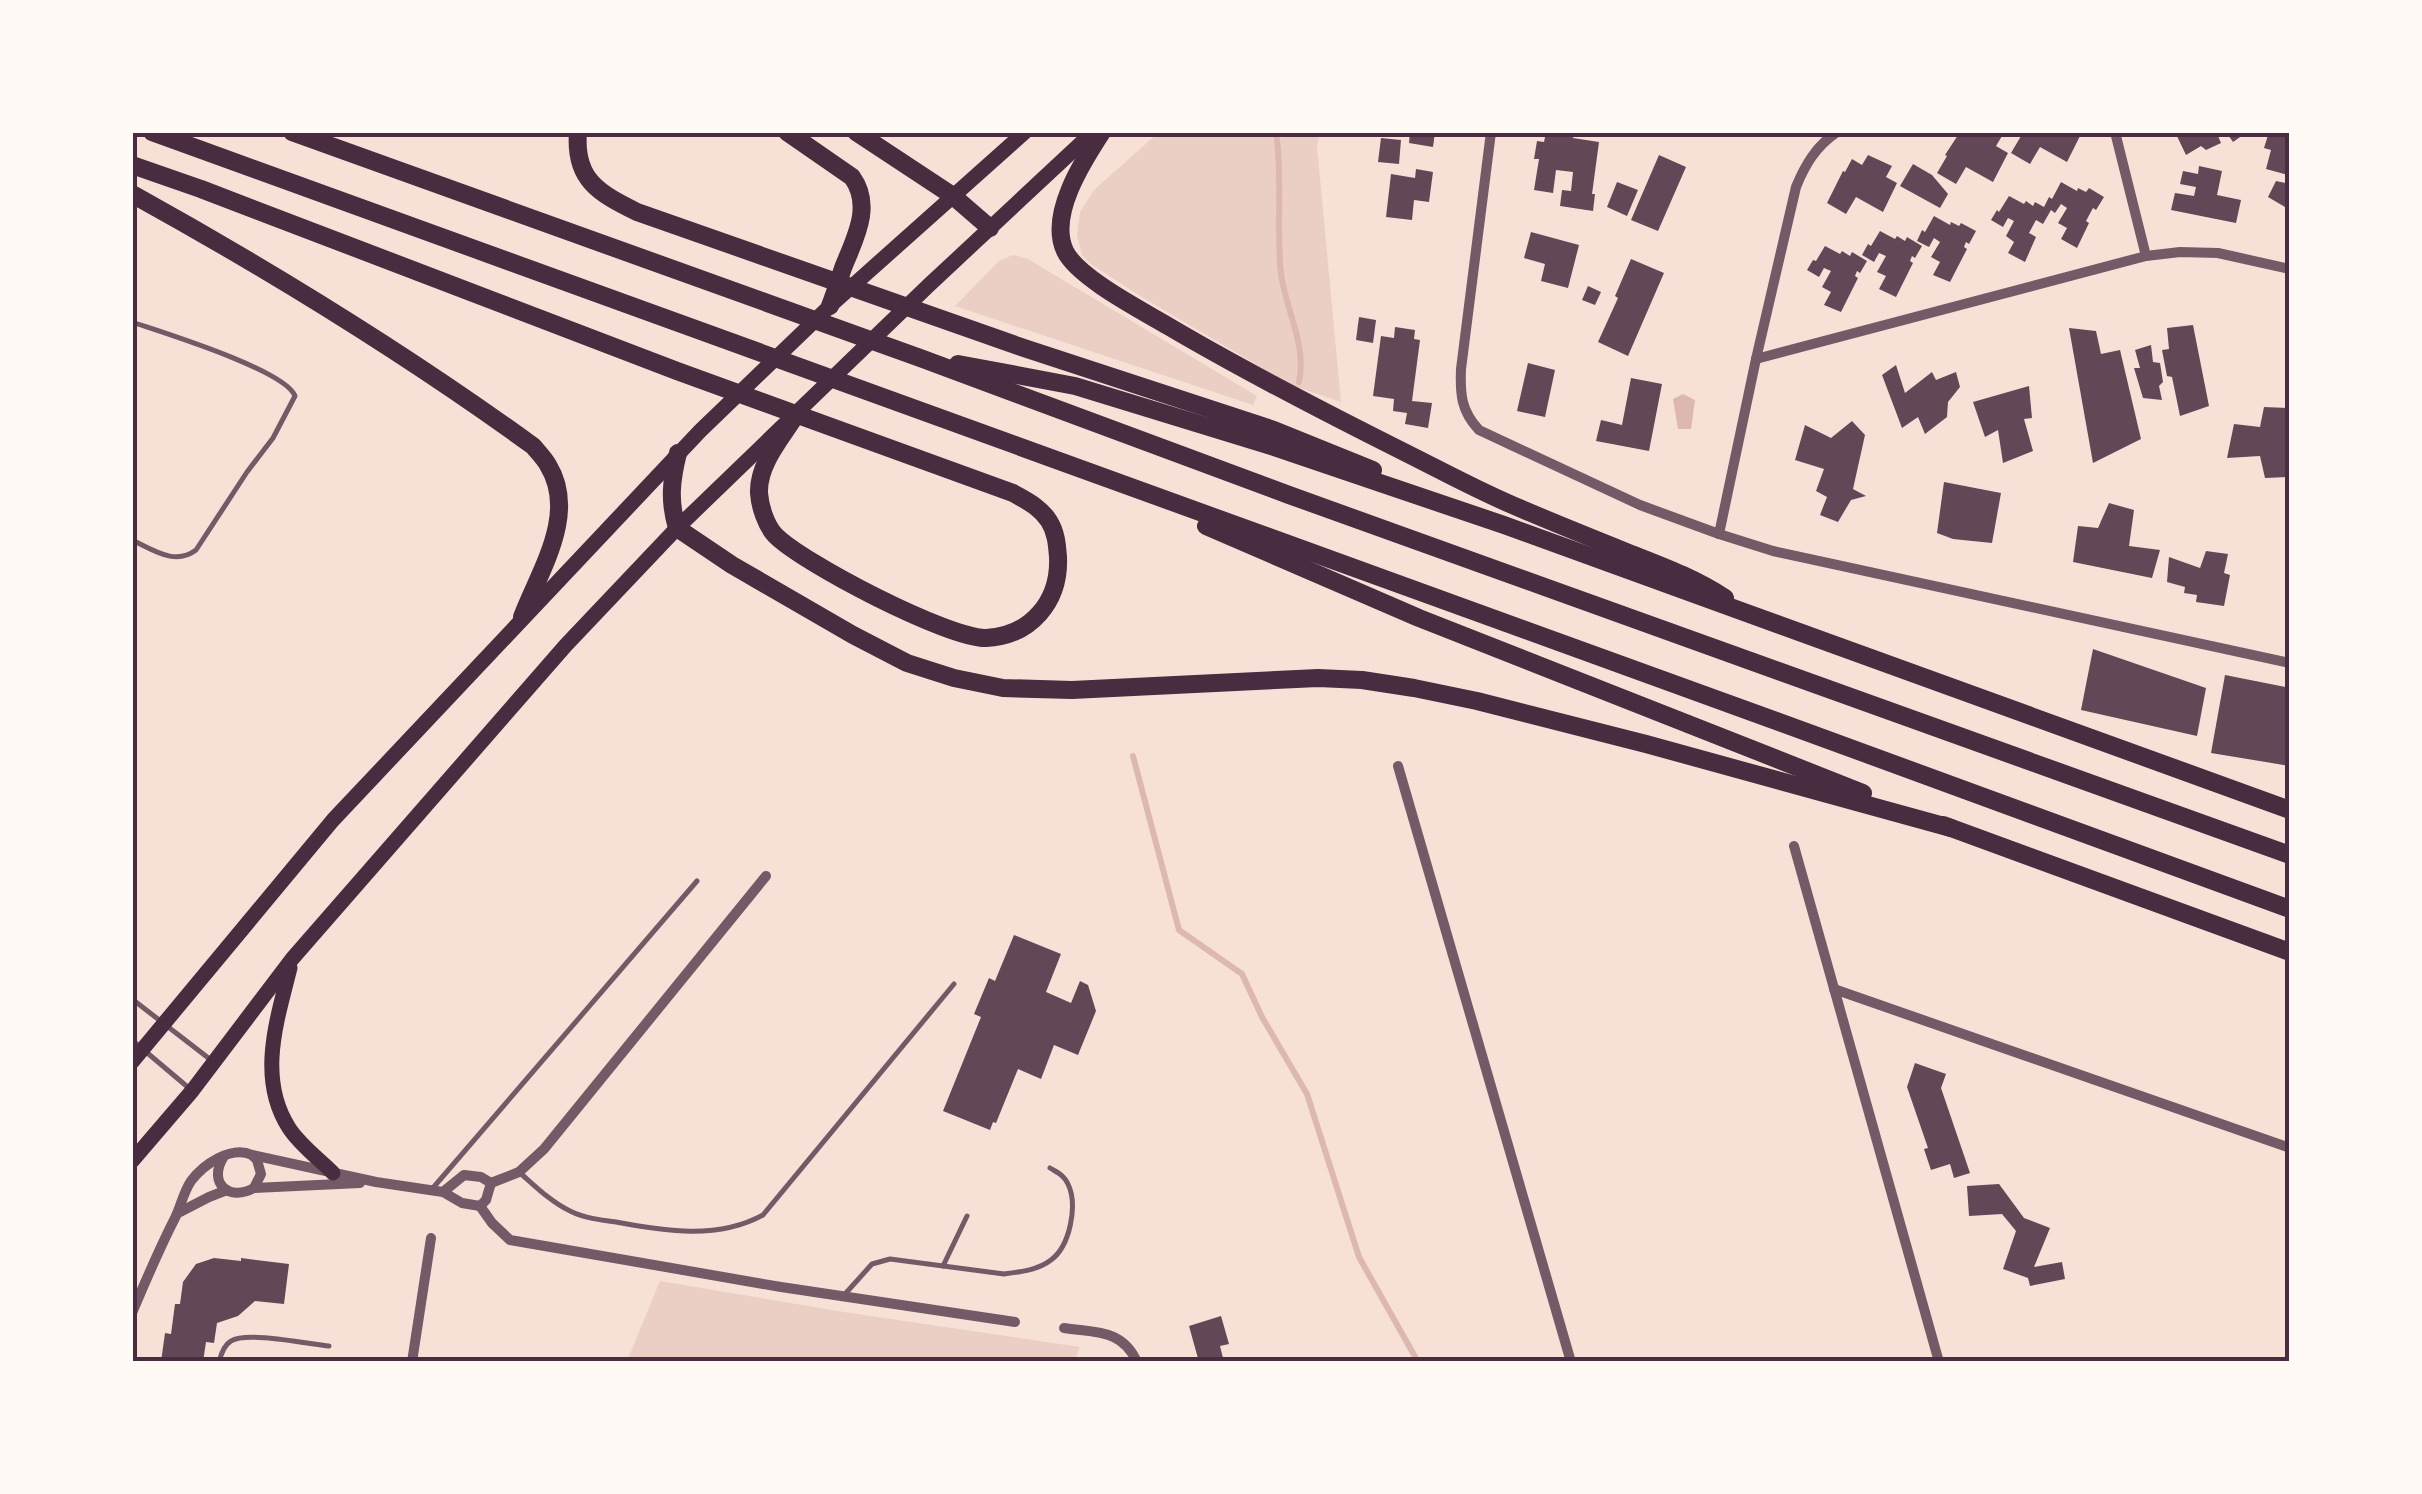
<svg xmlns="http://www.w3.org/2000/svg" width="2422" height="1494" viewBox="0 0 2422 1494" font-family="Helvetica,sans-serif">
  <style>
    .green { fill: #ebcfc5 }
    .water { fill: #dcb8b0 }
    .lines { fill: none; stroke-linecap: round; stroke-linejoin: round }
    .stream { stroke: #dcb8b0; stroke-width: 6 }
    .building { fill: #644757 }
    .service { stroke: #755966; stroke-width: 5 }
    .minor { stroke: #755966; stroke-width: 10 }
    .primary { stroke: #4a2c40; stroke-width: 15 }
    .motorway { stroke: #4a2c40; stroke-width: 18 }
    .neatline { fill: none; stroke: #4a2c40; stroke-width: 4 }
  </style>
  <rect width="100%" height="100%" fill="#f7e1d7"/>
  <!-- green -->
  <g class="green">
    <path d="M1158,133h162l-3,13 24,256 -48,-16 -148,-87 -53,-34 -10,-10 -5,-20 3,-23 14,-22z"/>
    <path d="M1013,255l15,4 229,137 -4,9 -298,-99 44,-45z"/>
    <path d="M660,1281l184,31 236,35 -6,15 -447,-1z"/>
  </g>
  <!-- water -->
  <path class="water" d="M1683,394l12,6 -4,29h-13l-5,-30z"/>
  <g class="lines">
    <!-- stream -->
    <g class="stream">
      <path d="M1276,132c7,48 0,95 5,142 5,37 26,71 18,108"/>
      <path d="M1133,756l46,174 63,44 20,43 45,77 52,163 59,105"/>
    </g>
  </g>
  <!-- building -->
  <g class="building">
    <path d="M1410,132h25l-2,15 -24,-4z"/>
    <path d="M1546,132h28l-1,6 26,4 -7,52h3l-2,17 -33,-5 2,-16 9,1 2,-19 -17,-2 -3,23 -19,-3 5,-31h-5l3,-18 7,1z"/>
    <path d="M1960,132h37l5,4 -6,10 12,7 -15,29 -27,-15 -10,17 -19,-11 10,-17 -2,-1z"/>
    <path d="M2020,132h62l-15,30 -27,-15 -10,17 -19,-11 10,-17 -2,-1z"/>
    <path d="M2175,132h48l-5,4 3,7 -15,7 -5,-4 -15,9z"/>
    <path d="M2226,132h15l2,3 -10,7z"/>
    <path d="M2269,132h21l-2,43 -22,-6 5,-19 -7,-2z"/>
    <path d="M1381,138l20,2 -2,24 -21,-2z"/>
    <path d="M1659,155l27,12 -28,64 -27,-11z"/>
    <path d="M1868,155l24,11 -6,11 11,6 -14,29 -27,-15 -10,17 -19,-11 16,-32 2,1 7,-13 10,6z"/>
    <path d="M1913,164l19,11 16,19 -8,14 -40,-22z"/>
    <path d="M2199,166l23,5 -5,24 24,5 -5,23 -65,-13 4,-17 19,3 2,-9 -16,-3 3,-13 15,3z"/>
    <path d="M1416,169l17,3 -4,30 -15,-2 -2,20 -26,-3 5,-43 24,4z"/>
    <path d="M2276,181l14,3v32l-5,-3v-6l-17,-10z"/>
    <path d="M1617,182l21,8 -11,26 -20,-9z"/>
    <path d="M2061,182l16,9 1,-3 8,4 3,-4 15,9 -8,13 -3,-2 -7,13 3,2 -12,25 -16,-9 6,-11 -9,-5 9,-15 -6,-4 -6,9 -4,-3 -8,14 -7,-4 -7,13 7,4 -11,25 -17,-9 6,-11 -8,-6 8,-15 -6,-3 -5,9 -12,-7 6,-10 2,2 10,-16 15,8 2,-3 7,5 2,-4 9,5 5,-10 3,2z"/>
    <path d="M1934,216l16,9 1,-3 8,4 2,-3 15,8 -7,13 -3,-2 -2,5 3,2 -17,33 -17,-7 7,-13 -9,-5 9,-15 -6,-4 -5,9 -12,-6 5,-11 3,2z"/>
    <path d="M1880,231l15,8 2,-3 8,5 2,-4 15,9 -7,12 -3,-2 -2,5 3,2 -17,34 -17,-8 7,-13 -9,-4 9,-16 -7,-3 -5,9 -12,-7 6,-11 3,2z"/>
    <path d="M1531,232l48,13 -11,43 -27,-7 4,-17 -21,-6z"/>
    <path d="M1825,246l15,8 2,-3 8,5 2,-4 15,9 -7,12 -3,-2 -2,5 3,2 -17,34 -17,-7 7,-13 -9,-5 9,-16 -7,-3 -5,9 -12,-7 6,-10 3,1z"/>
    <path d="M1631,259l33,14 -36,83 -30,-14 20,-44 -3,-2z"/>
    <path d="M1588,286l13,6 -6,13 -13,-5z"/>
    <path d="M1359,317l17,3 -3,23 -17,-3z"/>
    <path d="M2193,325l16,81 -29,10 -8,-39 -5,-1 -5,-26 7,-1 -2,-21z"/>
    <path d="M1395,327l20,3 -1,9 6,1 -8,61 20,2 -4,25 -23,-4 2,-11 -14,-2 1,-12 -21,-3 8,-60 13,2z"/>
    <path d="M2069,328l27,3 5,23 19,-4 21,89 -48,24z"/>
    <path d="M2151,345l2,17 7,1 3,19 -4,4 3,14 -19,-2 -9,-30h6l-5,-18z"/>
    <path d="M1528,363l27,7 -10,47 -28,-6z"/>
    <path d="M1896,365l9,28 27,-21 4,8 20,-8 4,15 -12,15 -1,15 -22,17 -7,-17 -16,11 -20,-53z"/>
    <path d="M1631,378l31,6 -13,67 -53,-10 5,-21 21,5z"/>
    <path d="M2029,386l3,32 -8,1 9,32 -30,12 -5,-33 -13,7 -12,-35z"/>
    <path d="M2264,407l26,1v69l-25,1 -5,-22 -33,2 7,-34 26,3z"/>
    <path d="M1852,421l13,14 -12,54 13,7 -15,4 -13,22 -18,-7 7,-18 -11,-6 8,-22 -29,-9 10,-35 26,13z"/>
    <path d="M1944,482l57,11 -9,50 -39,-4 -16,-6z"/>
    <path d="M2109,503l25,7 -5,36 31,4 -8,28 -79,-16 5,-36 20,2z"/>
    <path d="M2206,551l22,3 -4,19 6,2 -6,31 -28,-4 1,-7 -13,-2 1,-6 -18,-5 2,-25 31,11z"/>
    <path d="M2093,649l113,39 -9,48 -116,-26z"/>
    <path d="M2225,675l65,13v78l-79,-13z"/>
    <path d="M1014,935l47,19 -15,38 25,11 9,-22 8,4 8,26 -18,44 -24,-10 -13,34 -23,-10 -22,54 -3,-1 -3,8 -47,-19 38,-94 -7,-3 15,-36 6,3z"/>
    <path d="M1915,1063l31,11 -5,14 29,85 -16,5 -4,-14 -19,6 -7,-21 4,-1 -21,-61z"/>
    <path d="M1999,1184l25,34 26,10 -16,39 28,-5 3,17 -35,7 -2,-8 -25,-9 13,-38 -14,-17 -33,2 -2,-30z"/>
    <path d="M214,1258l27,3v-3l48,6 -5,40 -29,-3 -17,15 -21,7 -3,20 -8,-1 -3,20h-42l4,-29 6,1 4,-30h5l3,-22 13,-18z"/>
    <path d="M1221,1316l8,28 -9,2 4,16h-25l-10,-36z"/>
  </g>
  <g class="lines">
    <!-- service -->
    <g class="service">
      <path d="M132,322c32,11 153,48 163,74l-22,42 -26,34 -51,78c-21,16 -42,0 -64,-10"/>
      <path d="M132,999l79,61"/>
      <path d="M132,1040l58,49"/>
      <path d="M519,1172c16,14 32,30 51,39 14,7 30,9 46,11 48,9 102,18 147,-7l191,-231"/>
      <path d="M432,1189l265,-308"/>
      <path d="M943,1266l24,-50"/>
      <path d="M845,1294l27,-30 18,-5 114,15c16,-2 34,-4 47,-14 19,-14 27,-55 17,-76 -4,-9 -10,-11 -18,-16"/>
      <path d="M219,1362c2,-8 5,-17 12,-21 16,-10 77,3 98,5"/>
    </g>
    <!-- minor -->
    <g class="minor">
      <path d="M1491,132l-30,237c-1,25 0,42 18,61l161,75 79,29 54,17 517,112"/>
      <path d="M2115,132l31,124"/>
      <path d="M1756,359l390,-103 34,-4 38,1 72,16"/>
      <path d="M1719,534l37,-175 40,-172c9,-22 20,-41 41,-55"/>
      <path d="M1398,766l173,596"/>
      <path d="M1794,846l145,516"/>
      <path d="M1834,989l456,159"/>
      <path d="M252,1155l5,5 4,14 -7,14"/>
      <path d="M223,1158c-15,25 6,44 31,30l106,-5"/>
      <path d="M491,1183l28,-11 25,-23 222,-273"/>
      <path d="M480,1206l12,17 18,17 271,47 234,35"/>
      <path d="M178,1213l31,-16 18,-7"/>
      <path d="M132,1313c14,-33 27,-64 43,-95 6,-12 8,-25 16,-37 12,-16 40,-36 61,-26l124,27 67,10 19,11 18,3 6,-6 5,-17 -10,-6 -17,-2 -21,17"/>
      <path d="M1064,1328c32,5 58,1 73,34"/>
      <path d="M412,1362l19,-124"/>
    </g>
    <!-- primary -->
    <g class="primary">
      <path d="M290,968c-13,52 -33,110 -1,160 11,17 30,31 44,45"/>
      <path d="M132,1062l201,-242 367,-389 130,-125 195,-174"/>
      <path d="M132,1161l60,-70 100,-132 274,-314 111,-117 252,-243 164,-153"/>
    </g>
    <!-- motorway -->
    <g class="motorway">
      <path d="M152,132l1638,594 500,183"/>
      <path d="M292,132l631,227 366,136 1001,360"/>
      <path d="M578,132c-4,48 21,61 59,80l387,136 250,82 99,40"/>
      <path d="M787,132l65,45c21,29 3,61 -9,91 -4,12 -8,25 -13,38"/>
      <path d="M856,132l97,64 37,32"/>
      <path d="M1102,132c-19,29 -54,83 -37,119 12,26 76,59 103,75 78,46 158,87 240,128 34,17 67,35 102,50 39,17 79,33 119,49 33,13 66,25 96,45"/>
      <path d="M132,165l69,24 476,182 336,122c14,8 27,14 36,28 7,11 8,23 9,36 2,44 -27,79 -72,81 -37,1 -184,-75 -211,-103 -9,-10 -15,-28 -16,-42 -1,-28 21,-53 35,-75"/>
      <path d="M132,194c141,78 271,158 401,252 5,6 11,12 15,19 30,49 -8,105 -26,152"/>
      <path d="M958,364l117,22 199,61 230,78 786,285"/>
      <path d="M678,453c-7,28 -9,48 -1,75l55,37 121,70 54,28 47,15 49,10 69,2 246,-12 44,2 52,8 63,13 169,43 305,84"/>
      <path d="M1206,526l213,92 444,175"/>
      <path d="M1943,825l347,127"/>
    </g>
  </g>
  <!-- border -->
  <rect width="2422" height="1494" fill="none" stroke="#fffaf5" stroke-width="270"/>
  <rect x="135" y="135" width="2152" height="1224" class="neatline"/>
</svg>
